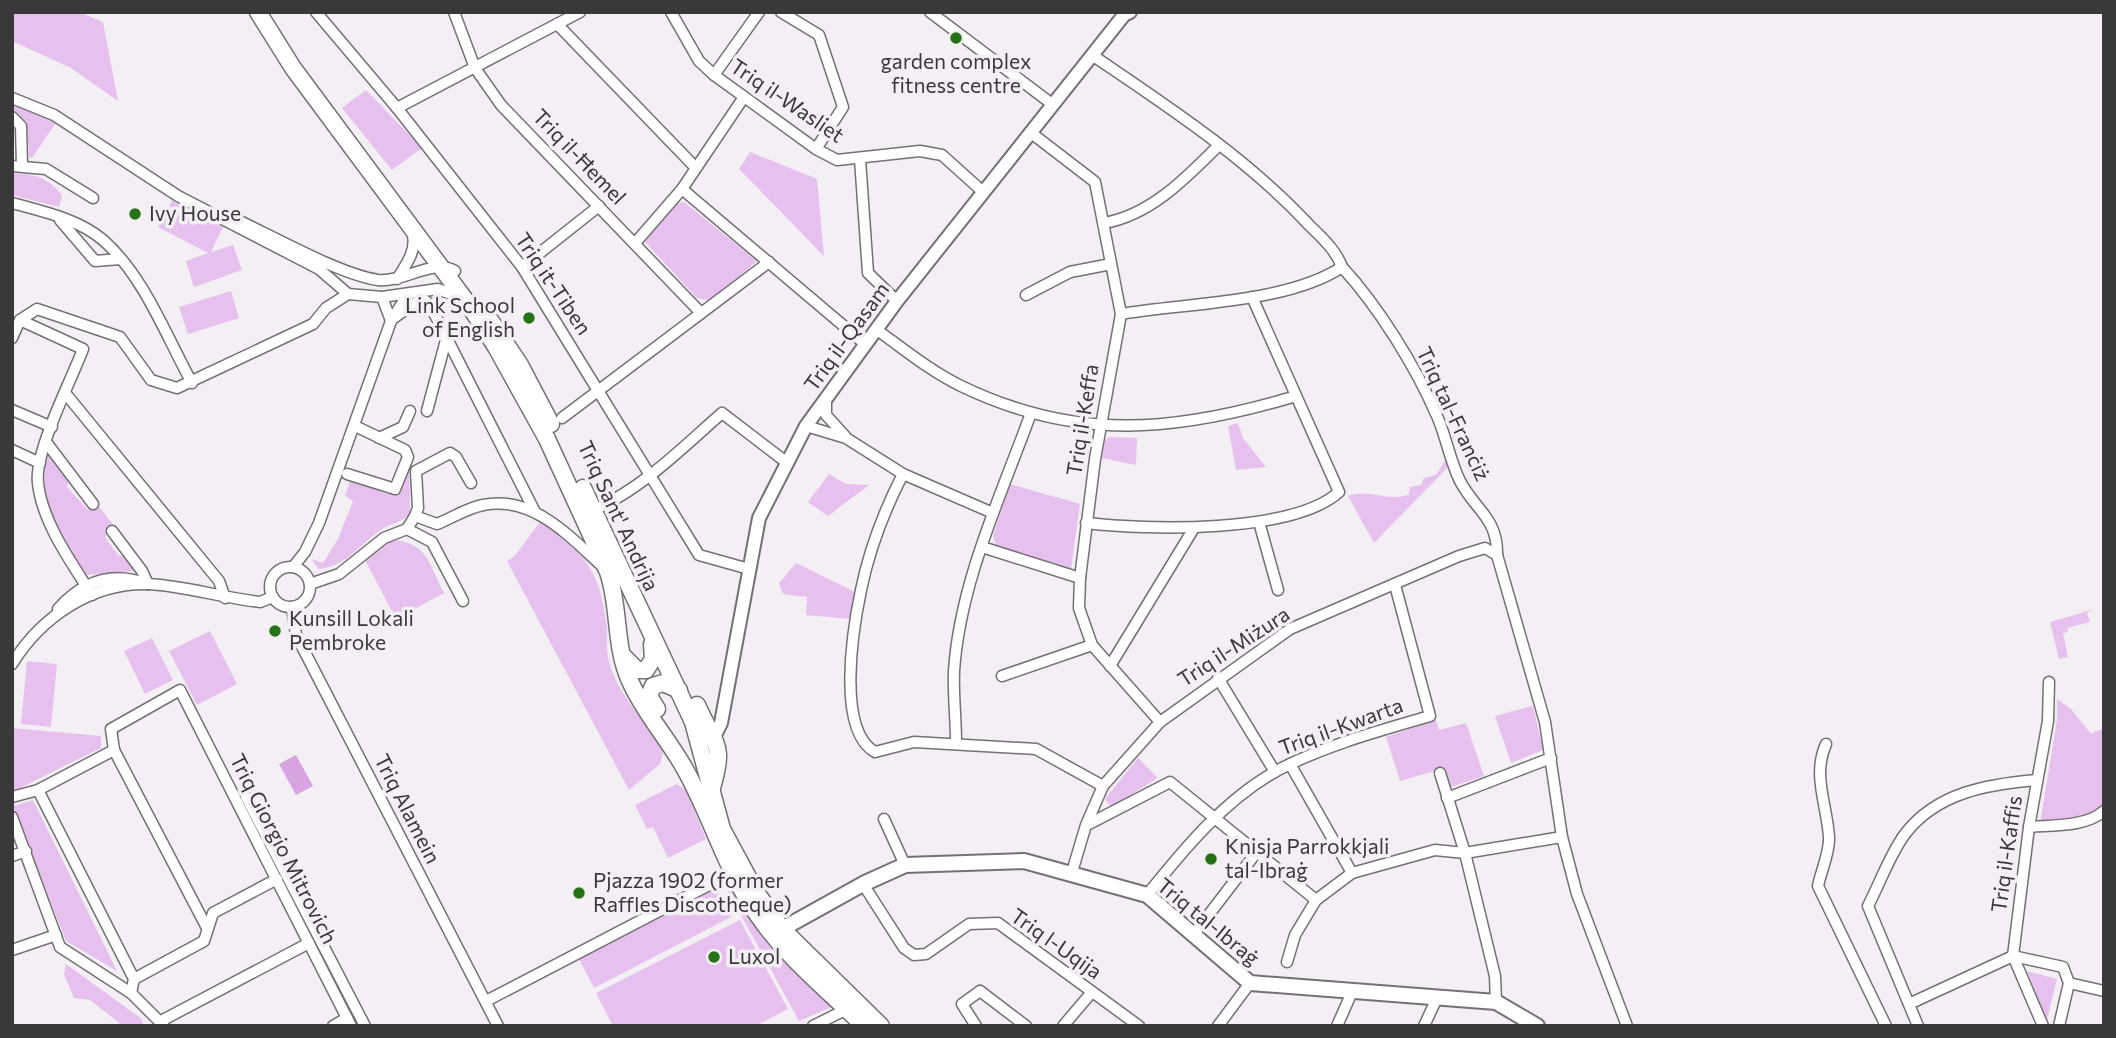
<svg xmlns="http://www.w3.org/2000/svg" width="2116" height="1038" viewBox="0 0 2116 1038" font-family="Commissioner,sans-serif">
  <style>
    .green { fill: #e6c1ed }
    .water { fill: #d7a3e1 }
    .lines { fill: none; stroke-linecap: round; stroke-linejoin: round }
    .minor-casing { stroke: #747075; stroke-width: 13 }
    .tertiary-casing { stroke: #747075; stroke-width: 16 }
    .secondary-casing { stroke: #747075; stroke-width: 18 }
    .trunk-casing { stroke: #747075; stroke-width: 19 }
    .minor { stroke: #fff; stroke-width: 10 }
    .tertiary { stroke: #fff; stroke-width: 12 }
    .secondary { stroke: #fff; stroke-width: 14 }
    .trunk { stroke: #fff; stroke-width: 16 }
    .poi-dot { fill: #267217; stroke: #f4eff5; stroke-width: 2.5 }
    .labels { text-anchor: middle; stroke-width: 7; stroke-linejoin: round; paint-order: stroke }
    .poi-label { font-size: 21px; fill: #3a383a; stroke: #f4eff5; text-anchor: start }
    .street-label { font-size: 21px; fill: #3a383a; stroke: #f4eff5 }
  </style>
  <rect width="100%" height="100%" fill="#f4eff5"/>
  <!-- green -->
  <g class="green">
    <path d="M12,12h67l24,10 15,79 -47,-33 -59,-27z"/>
    <path d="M366,90l56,58 -30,22 -50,-62z"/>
    <path d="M12,104l44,19 -24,35 -3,-1 -2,-35 -15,-13z"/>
    <path d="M750,152l67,27 7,77 -85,-87z"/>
    <path d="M12,173c22,1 37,4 50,23l-3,11 -47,-12z"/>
    <path d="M172,201l51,26 -12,25 22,-7 9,25 -48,17 -8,-26 22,-8 -50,-26z"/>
    <path d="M684,202l73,59 -46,40 -14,-3 -52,-56 31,-38z"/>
    <path d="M231,291l8,27 -51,16 -9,-27z"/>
    <path d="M1238,423l5,15 23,29 -30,3 -8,-44z"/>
    <path d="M1109,437l28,1 -1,27 -34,-7 3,-18z"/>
    <path d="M50,452l19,27 -2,8 21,23 9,-6 15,19 -7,14 13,18 8,2 10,14 -52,4c-24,-46 -46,-67 -38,-121z"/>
    <path d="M409,457l1,56c-8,10 -17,9 -28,16 -22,15 -36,38 -64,40l-6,-10 11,4 15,-24 15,-38 -8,-5 6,-18 35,16 7,-1z"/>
    <path d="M1446,459l10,21 -8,-13 -74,76 -26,-47c20,-8 42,7 61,-2l1,-7 11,-2 3,-7 12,-3z"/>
    <path d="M829,474l17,10 23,1 -41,31 -20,-14z"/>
    <path d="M1010,484l70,20 -9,65 -75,-24 -3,-9z"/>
    <path d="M540,522c43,32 58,42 66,98 2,12 0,25 2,37 6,33 38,66 56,92l-4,15 -31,26 -122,-229 7,-4z"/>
    <path d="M392,540c36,2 37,25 52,53l-48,26 -31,-59z"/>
    <path d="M796,563l61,30 -6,26 -45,-4 1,-18 -24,-3 -4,-11z"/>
    <path d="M2095,609l-8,4 3,9 -23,6 1,4 -5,1 5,24 -9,2 -9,-37z"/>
    <path d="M210,631l27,53 -40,21 -28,-54z"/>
    <path d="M152,638l21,42 -28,14 -21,-43z"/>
    <path d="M27,661l30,3 -6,63 -30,-3z"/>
    <path d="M2057,699l14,10 20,25 13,-6v79l-34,14 -30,2 17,-103z"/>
    <path d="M1533,706l10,44 -32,13 -16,-47z"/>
    <path d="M1436,720l3,10 27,-7 18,53 -33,11 -6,-19 -45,13 -14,-44z"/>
    <path d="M12,728l89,8v12l-85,42 -4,-1z"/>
    <path d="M1138,758l20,20 -47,29 -6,-8z"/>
    <path d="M677,784l9,6 20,49 -38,19 -15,-31 -6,2 -12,-24z"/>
    <path d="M33,800l84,171 -51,-30 -53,-135z"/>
    <path d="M732,883l102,123 -35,15 -74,-135z"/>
    <path d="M716,888l15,29 -137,71 -15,-29z"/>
    <path d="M740,920l48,89 -33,17h-142l-17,-33z"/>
    <path d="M66,964l76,55 1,7h-20l-33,-26 -16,-2 -10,-24z"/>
    <path d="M2027,971l30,8 -10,41z"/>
  </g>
  <!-- water -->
  <path class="water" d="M296,755l17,31 -17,9 -17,-31z"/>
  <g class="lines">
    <!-- minor casing -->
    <g class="minor-casing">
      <g id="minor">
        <path d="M316,12l81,96 125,159 177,288 50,14"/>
        <path d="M454,12l21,56 26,37 200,208"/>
        <path d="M671,12l28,49 15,14 102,74 21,11 83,-9 22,4 40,36"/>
        <path d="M781,12l38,23 24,72 -27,42"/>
        <path d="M930,12l122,92"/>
        <path d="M557,24l137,142"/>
        <path d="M1092,55c75,51 155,103 217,170 13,13 27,25 33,42 36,39 74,100 95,149 9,20 13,45 23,65 15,29 38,37 37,74l48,167 17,115 15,57 50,132"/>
        <path d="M714,75l45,-63"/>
        <path d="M12,98l42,17 124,81 141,73 29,25 34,3 56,-8 20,8"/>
        <path d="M397,108l183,-96"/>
        <path d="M12,117l9,9 1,40"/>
        <path d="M1030,132l65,50 26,132 -26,145 -15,119 -1,30 13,37 68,77"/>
        <path d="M860,159l8,114 29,28"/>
        <path d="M12,166l34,3 47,29"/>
        <path d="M682,189l183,155"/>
        <path d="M12,203c29,8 67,16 91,37 41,36 63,96 89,143"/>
        <path d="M229,216c40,18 109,58 149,64 25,3 55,-22 77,-9"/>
        <path d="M60,220l35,41 25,-2"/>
        <path d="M1104,223c47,-8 83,-46 115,-78"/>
        <path d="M636,242l46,-53 62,-92"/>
        <path d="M522,267l77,-61"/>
        <path d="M397,279c9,-14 21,-30 15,-47"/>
        <path d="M1026,295l44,-23 41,-8"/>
        <path d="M382,297l9,24"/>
        <path d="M1121,314c65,-11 167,-11 221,-47"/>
        <path d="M20,320l63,29c-12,32 -49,103 -45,134 4,39 33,79 54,112"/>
        <path d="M391,320l27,-19h8l5,6 103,203"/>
        <path d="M877,330c27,19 53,41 84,56 116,56 215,46 335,10"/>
        <path d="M12,338l8,-18 17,-11 83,28 31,43 26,8 136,-64 13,-16 22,-14"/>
        <path d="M66,394l153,187 6,17"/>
        <path d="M826,398v17l19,21"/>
        <path d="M12,410l40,17"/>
        <path d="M427,411l20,-75"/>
        <path d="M562,418l207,-156"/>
        <path d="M806,426l40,12 57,36 90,39"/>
        <path d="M379,438l24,-11 7,-16"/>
        <path d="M46,442l47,62"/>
        <path d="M12,450l28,13"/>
        <path d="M347,474l48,15 13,-32 -3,-7 -50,-24"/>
        <path d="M903,474c-18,35 -34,77 -42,116 -8,38 -25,140 14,162l39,-10 122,7 67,37"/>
        <path d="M594,510c50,-23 87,-61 128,-97l64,49"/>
        <path d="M415,516l3,-8 -2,-37 34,-18 6,4 15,26"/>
        <path d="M1259,522l19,68"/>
        <path d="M1086,523c61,7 206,11 253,-31l-87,-195"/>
        <path d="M407,529l8,-13 22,8c15,-6 30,-16 46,-19 49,-10 85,30 118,60"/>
        <path d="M112,531l30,40 6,13"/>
        <path d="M982,547l98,31"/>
        <path d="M293,567l12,-15 14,-29 72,-202 17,-27"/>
        <circle cx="290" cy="587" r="20"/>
        <path d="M310,584l29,-10 45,-36 23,-9 25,13 31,59"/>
        <path d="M292,607l4,28 202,391"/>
        <path d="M58,609c25,-28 54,-38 89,-25"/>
        <path d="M12,664c29,-47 80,-82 137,-80 37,2 74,14 111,18l13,-5"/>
        <path d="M1110,666l84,-138"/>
        <path d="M1002,676l90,-31"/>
        <path d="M1218,678l57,94"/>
        <path d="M956,742c0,-24 -3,-47 -2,-71 6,-89 47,-175 77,-258"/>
        <path d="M1826,744c-14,31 1,61 3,93 1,15 -8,34 -11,49l68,140"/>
        <path d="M114,750l93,178"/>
        <path d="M1290,764l62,109"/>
        <path d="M1440,773l25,80 30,123 1,26"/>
        <path d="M38,790l96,189 -3,14"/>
        <path d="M12,797l26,-7 76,-40 -3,-21 69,-39 171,336"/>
        <path d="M246,797l119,229"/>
        <path d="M1447,798l104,-40"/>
        <path d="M12,817l48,130 71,46 33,33"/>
        <path d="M884,819l21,46"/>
        <path d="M1087,825l83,-43 146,118"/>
        <path d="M2029,827c23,-2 57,0 75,-16"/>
        <path d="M12,856l14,-5"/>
        <path d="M1072,872l14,-47 17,-39 57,-64 130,-93 169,-73 26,-8 12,7"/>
        <path d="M863,884l41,64 10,7 12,-1 43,-30 29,-1 141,103"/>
        <path d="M1147,895c37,-46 78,-96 131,-125 48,-25 101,-39 152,-54l-35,-131"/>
        <path d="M1194,934l62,-81"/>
        <path d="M12,950l44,-15"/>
        <path d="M1287,962l8,-27 21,-35 36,-27 83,-23 30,3 97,-16"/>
        <path d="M134,979l70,-38 9,-28 64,-34"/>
        <path d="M2069,983l35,8"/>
        <path d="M486,1001l246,-128"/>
        <path d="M1909,1004l104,-48 50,11 6,16"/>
        <path d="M161,1021l148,-78"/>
        <path d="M333,1026l14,-8"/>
        <path d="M813,1026l34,-17"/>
        <path d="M976,1026l-14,-22 18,-13 46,35"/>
        <path d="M1063,1026l29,-34"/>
        <path d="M1218,1026l32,-43"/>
        <path d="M1337,1026l15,-34"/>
        <path d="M1424,1026l13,-28"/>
        <path d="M1918,1026l-50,-120c12,-23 22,-52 37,-72 32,-42 84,-50 132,-54"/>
        <path d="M2043,1026l-30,-70 16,-129 19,-106 1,-39"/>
        <path d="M2059,1026l10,-43"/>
      </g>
    </g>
    <!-- tertiary casing -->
    <g class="tertiary-casing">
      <path id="tertiary" d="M714,737l7,-14 38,-205 47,-92 91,-125 227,-286 6,-3"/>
    </g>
    <!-- secondary casing -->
    <g class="secondary-casing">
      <path id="secondary" d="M782,929l81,-45 42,-19 119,-4 123,34 103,88 246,19 41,24"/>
    </g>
    <!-- trunk casing -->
    <g class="trunk-casing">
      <g id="trunk">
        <path d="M258,12l35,56 176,237 27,42 51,92 61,133c12,35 6,74 22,109 14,32 40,60 56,90 26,47 40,99 71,143 29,43 71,76 107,112"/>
        <path d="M484,311l36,54 31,59"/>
        <path d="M583,488l110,234 29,107 34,63 26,37 99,97"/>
        <path d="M623,656l14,14h9l7,-11 -1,-15"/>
        <path d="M697,705c18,41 29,38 14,86"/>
        <path d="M657,709l-8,-13 4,-10 10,-3 16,7"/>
      </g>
    </g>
    <!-- minor -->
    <use href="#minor" class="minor"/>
    <!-- tertiary -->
    <use href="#tertiary" class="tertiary"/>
    <!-- secondary -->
    <use href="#secondary" class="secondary"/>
    <!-- trunk -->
    <use href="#trunk" class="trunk"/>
  </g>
  <!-- markers -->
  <g class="poi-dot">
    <circle cx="956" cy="38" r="7"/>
    <circle cx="135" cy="214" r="7"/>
    <circle cx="529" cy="318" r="7"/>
    <circle cx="275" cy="631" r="7"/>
    <circle cx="1211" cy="859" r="7"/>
    <circle cx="579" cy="893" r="7"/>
    <circle cx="714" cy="957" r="7"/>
  </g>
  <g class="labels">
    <!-- poi labels -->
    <g class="poi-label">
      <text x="956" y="69" text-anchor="middle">garden complex<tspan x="956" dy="24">fitness centre</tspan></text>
      <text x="149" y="221">Ivy House</text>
      <text x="515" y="313" text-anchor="end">Link School<tspan x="515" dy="24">of English</tspan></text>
      <text x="289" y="626">Kunsill Lokali<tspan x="289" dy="24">Pembroke</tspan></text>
      <text x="1225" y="854">Knisja Parrokkjali<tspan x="1225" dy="24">tal-Ibraġ</tspan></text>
      <text x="593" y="888">Pjazza 1902 (former<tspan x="593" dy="24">Raffles Discotheque)</tspan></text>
      <text x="728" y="964">Luxol</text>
    </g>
    <!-- street labels -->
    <g class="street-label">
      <text transform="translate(787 101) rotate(34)" y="7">Triq il-Wasliet</text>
      <text transform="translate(579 157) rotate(46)" y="7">Triq il-Ħemel</text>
      <text transform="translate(553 284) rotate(56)" y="7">Triq it-Tiben</text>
      <text transform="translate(847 337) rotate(-54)" y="7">Triq il-Qasam</text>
      <text transform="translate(1453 414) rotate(65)" y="7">Triq tal-Franċiż</text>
      <text transform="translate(1083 420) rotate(-81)" y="7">Triq il-Keffa</text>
      <text transform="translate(618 516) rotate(65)" y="7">Triq Sant' Andrija</text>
      <text transform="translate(1234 647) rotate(-33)" y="7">Triq il-Miżura</text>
      <text transform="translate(1341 727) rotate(-20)" y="7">Triq il-Kwarta</text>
      <text transform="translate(407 809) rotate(63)" y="7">Triq Alamein</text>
      <text transform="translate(283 849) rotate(63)" y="7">Triq Giorgio Mitrovich</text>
      <text transform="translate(2007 854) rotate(-82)" y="7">Triq il-Kaffis</text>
      <text transform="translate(1208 922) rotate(39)" y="7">Triq tal-Ibraġ</text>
      <text transform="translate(1056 944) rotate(35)" y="7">Triq l-Uqija</text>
    </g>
  </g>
  <!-- border -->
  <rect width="2116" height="1038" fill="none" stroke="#3a383a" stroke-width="28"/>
</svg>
